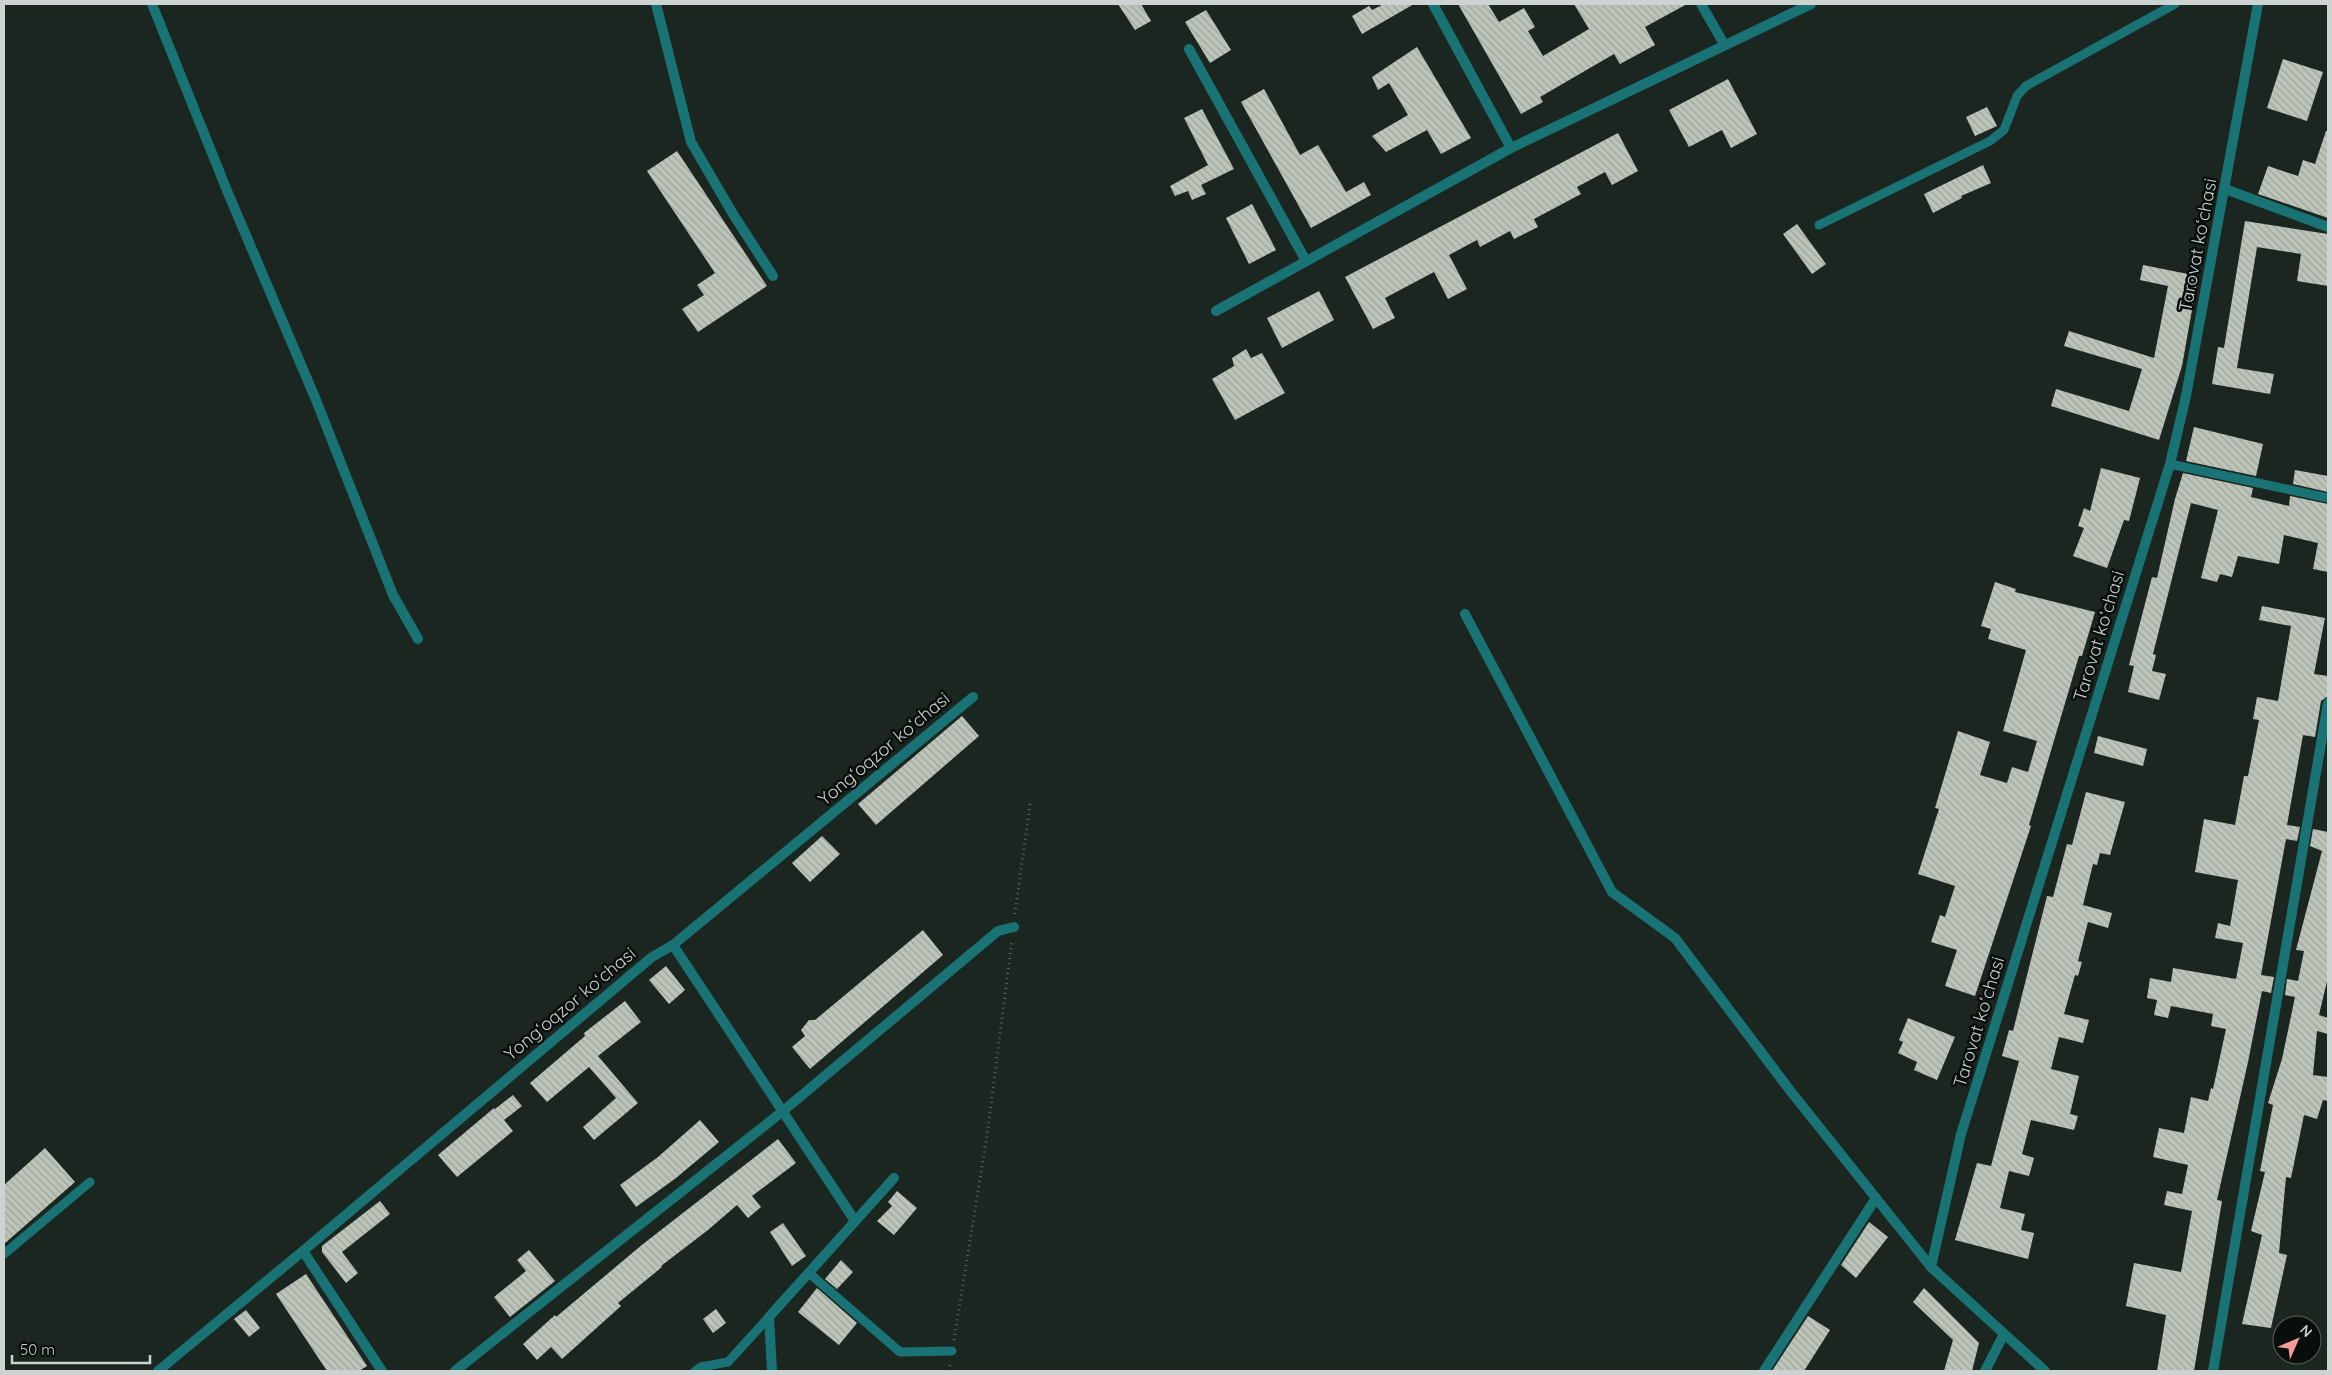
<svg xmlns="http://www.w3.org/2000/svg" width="2332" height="1375" viewBox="0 0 2332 1375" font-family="Quicksand,sans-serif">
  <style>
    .building { fill: url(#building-back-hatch) }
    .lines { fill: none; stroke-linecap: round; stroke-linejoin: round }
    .path { stroke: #5a635f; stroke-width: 3; stroke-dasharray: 1 4; stroke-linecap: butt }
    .lane { stroke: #197374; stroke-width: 9 }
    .street { stroke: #197374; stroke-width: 10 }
    .labels { text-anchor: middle; stroke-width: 5; stroke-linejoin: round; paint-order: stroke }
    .street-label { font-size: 18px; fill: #ccd3d0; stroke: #090e0c }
  </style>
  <defs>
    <pattern id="building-back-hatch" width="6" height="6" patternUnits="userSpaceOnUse" patternTransform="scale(1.25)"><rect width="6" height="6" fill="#bdc5ba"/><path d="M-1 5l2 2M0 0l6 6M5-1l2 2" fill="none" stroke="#9da49b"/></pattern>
  </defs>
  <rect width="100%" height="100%" fill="#1b2621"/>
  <!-- building -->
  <g class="building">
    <path d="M1118,4h23l10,17 -16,9z"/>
    <path d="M1384,4h30l-52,30 -10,-18 17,-10 3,4z"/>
    <path d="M1458,4h30l11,18 25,-14 11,19 -7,4 15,25 46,-27 -15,-25h113l-42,23 10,18 -35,19 -6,-10 -74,43 3,5 -22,12z"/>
    <path d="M1206,10l25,40 -21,13 -25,-41z"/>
    <path d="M1417,47l54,91 -30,16 -14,-24 -41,22 -14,-16 36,-21 -19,-32 -11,7 -6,-13z"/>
    <path d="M2283,59l40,13 -16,49 -40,-13z"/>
    <path d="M1728,79l29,55 -26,14 -9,-18 -33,17 -20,-37z"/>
    <path d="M1264,89l36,66 18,-10 28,47 18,-10 7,13 -60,33 -70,-126z"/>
    <path d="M1987,107l10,19 -22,10 -9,-19z"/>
    <path d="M1202,109l32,60 -33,16 5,9 -14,6 -4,-9 -13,5 -5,-10 38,-21 -24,-47z"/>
    <path d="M2326,131h2v87l-70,-24 10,-28 30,10 5,-16 12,4z"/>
    <path d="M1618,133l20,38 -26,14 -7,-13 -28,15 4,7 -47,25 4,8 -24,12 -4,-8 -30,16 -3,-7 -28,15 18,34 -19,10 -14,-27 -49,26 10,20 -22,11 -28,-52z"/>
    <path d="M677,151l90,135 -69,46 -16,-23 22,-14 -7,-10 18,-12 -68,-102z"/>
    <path d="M1983,165l8,18 -30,13 1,2 -29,15 -9,-19z"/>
    <path d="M1252,204l24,46 -27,14 -23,-46z"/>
    <path d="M2245,221l83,13v52l-31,-5 4,-27 -44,-7 -20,121 37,6 -4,20 -58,-10 6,-37 6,1z"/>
    <path d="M1797,224l29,40 -14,10 -29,-40z"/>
    <path d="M2143,265l55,11 -16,90 -23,74 -108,-34 5,-17 73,22 13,-42 -78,-23 5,-15 85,27 14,-72 -28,-6z"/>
    <path d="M1319,291l15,29 -52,28 -15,-30z"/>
    <path d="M1246,349l5,9 11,-5 23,40 -50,27 -23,-41 22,-13 -2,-8z"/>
    <path d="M2194,427l69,17 -7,32 -70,-15z"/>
    <path d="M2101,468l39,10 -11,43 -5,-1 -17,48 -34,-12 11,-28 -6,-2 6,-18 6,3z"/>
    <path d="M2295,470l33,6v16l-35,-8z"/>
    <path d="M2183,473l70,15 -2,9 38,9 1,-10 38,8v68l-15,-3 5,-26 -34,-8 -5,29 -41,-8 -6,21 -12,-3 -3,8 -16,-4 17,-68 -27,-7 -38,151 3,1 -4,16 14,3 -7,26 -31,-8 6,-26 -5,-1 23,-88 5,1 18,-79z"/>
    <path d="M1995,582l21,7 -1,3 80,20 -13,44h-3l-50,169 2,1 -56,170 -30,-10 12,-36 -26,-8 9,-27 5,2 10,-31 -37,-12 21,-65 -4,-1 23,-77 32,11 -10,33 27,8 5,-16 16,5 9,-31 -34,-10 23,-81 -38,-11 3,-10 -10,-3z"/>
    <path d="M2262,606l63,12 -11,56 14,2v20l-7,5 -6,36 -12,-2 -16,90 13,2 -3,14 -11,-2 -25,136 13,2 -3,16 -9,-2 -14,71 -31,138 5,1 -28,170h-37l9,-56 -40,-9 8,-43 47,9 11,-61 -28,-6 3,-14 15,3 6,-29 -35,-8 6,-29 25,5 7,-36 17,4 3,-13 2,1 13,-60 -15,-3 2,-12 -42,-8 -3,12 -14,-3 3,-15 -10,-2 3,-20 21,4 2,-14 63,11 7,-36 -28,-5 3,-15 12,3 8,-46 -43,-8 9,-53 31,6 9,-49h4l11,-56 -6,-1 4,-22 21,4 13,-75 -32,-6z"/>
    <path d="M962,716l17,20 -103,89 -18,-21z"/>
    <path d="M2098,736l49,13 -4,17 -49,-13z"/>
    <path d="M2086,792l39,10 -15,53 -10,-2 -3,12 -4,-1 -10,41 29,8 -4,15 -20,-6 -10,39 4,1 -4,14 -3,-1 -11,39 25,6 -6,23 -24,-6 -8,32 28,7 -9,38 8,2 -4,14 -43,-10 -9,34 12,4 -5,18 -20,-5 -9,37 25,6 -4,16 13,3 -6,26 -73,-19 22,-77 14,3 28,-105 -17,-5 7,-26 4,1 34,-135 6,1 14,-53 5,1z"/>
    <path d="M2313,829l15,3v145l-9,38 9,3v16l-11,-3 -4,44 15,2v24l-5,-1 -6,19 -13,-4 -13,63 -5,-1 -7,76 8,2 -16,73 -29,-4 20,-89 -11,-4 14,-59 -5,-1 13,-66 -5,-2 14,-44 13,-62 -10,-2 2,-16 11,2 6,-30 -8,-1 26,-99 -12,-5z"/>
    <path d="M822,836l18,18 -30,28 -18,-19z"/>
    <path d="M923,930l20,25 -133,114 -18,-22 13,-11 -4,-6 8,-10h6z"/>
    <path d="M666,966l19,24 -16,14 -20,-24z"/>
    <path d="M625,1001l16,21 -43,34 40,47 -44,37 -11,-13 33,-29 -27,-31 -42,35 -17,-19 55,-47 -1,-3z"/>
    <path d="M1908,1018l47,19 -18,43 -23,-10 3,-8 -19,-9 5,-11 -4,-2z"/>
    <path d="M513,1095l9,11 -18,14 9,11 -56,46 -19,-22 56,-47 1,1z"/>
    <path d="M700,1120l19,22 -43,36 -40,29 -16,-22 38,-28z"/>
    <path d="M778,1139l18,24 -44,33 9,11 -13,11 -11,-13 -29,25 -47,36 1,1 -44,36 3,3 -59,53 -11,-12 -14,13 -14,-16 32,-29 1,2 87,-73z"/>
    <path d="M45,1148l30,34 -71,62v-59z"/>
    <path d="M897,1191l20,17 -23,27 -17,-14 15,-15 -4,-4z"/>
    <path d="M380,1201l10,13 -48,38 16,21 -12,10 -24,-31v-6z"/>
    <path d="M1869,1222l19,15 -32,41 -15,-13z"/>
    <path d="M783,1223l23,33 -14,10 -22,-34z"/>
    <path d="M529,1250l26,31 -45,36 -16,-20 32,-26 -9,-11z"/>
    <path d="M841,1260l12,12 -16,17 -12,-10z"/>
    <path d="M306,1274l61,92 -8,5h-32l-51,-77z"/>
    <path d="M817,1288l40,35 -18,22 -41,-33z"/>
    <path d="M1924,1288l55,55 -7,28h-28l9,-31 -40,-38z"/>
    <path d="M716,1309l10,14 -13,10 -10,-14z"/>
    <path d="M246,1310l14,18 -11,9 -15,-18z"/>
    <path d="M1808,1316l22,14 -26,41h-32z"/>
  </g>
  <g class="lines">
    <!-- path -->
    <g class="path">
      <path d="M1015,914l15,-110"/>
      <path d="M954,1340l33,-205 25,-195"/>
      <path d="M949,1371l1,-8"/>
    </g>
    <!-- lane -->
    <g class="lane">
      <path d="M1819,225l171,-84 14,-11 13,-34 9,-10 149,-82"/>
      <path d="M2170,464l158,34"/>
      <path d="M4,1254l86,-72"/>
      <path d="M809,1273l91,79 52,-1"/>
      <path d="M695,1371l6,-4 27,-5 41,-45"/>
    </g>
    <!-- street -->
    <g class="street">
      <path d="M152,4l76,189 88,207 77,195 25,44"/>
      <path d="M656,4l35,138 42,72 40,62"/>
      <path d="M1433,4l78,144"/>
      <path d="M1701,4l23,40"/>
      <path d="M1189,49l117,212"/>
      <path d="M2225,189l103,38"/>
      <path d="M1216,311l295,-163 300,-144"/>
      <path d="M1465,614l147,278 63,46 117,155 139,174 114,104"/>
      <path d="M673,945l182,276"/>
      <path d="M1931,1267l30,-133 209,-670 16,-68 72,-392"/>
      <path d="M158,1371l145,-120"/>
      <path d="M382,1371l-79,-120 349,-294 21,-12 300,-248"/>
      <path d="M455,1371l328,-260 215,-180 16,-4"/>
      <path d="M772,1371l-3,-54 125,-139"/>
      <path d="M1764,1371l112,-173"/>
      <path d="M1985,1371l19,-37"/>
      <path d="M2213,1371l115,-668"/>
    </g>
  </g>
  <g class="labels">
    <!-- street labels -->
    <g class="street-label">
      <text transform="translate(2198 245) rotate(-79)" y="6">Tarovat koʻchasi</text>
      <text transform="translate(2099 636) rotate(-73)" y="6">Tarovat koʻchasi</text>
      <text transform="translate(884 749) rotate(-40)" y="6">Yongʻoqzor koʻchasi</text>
      <text transform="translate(570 1004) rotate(-40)" y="6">Yongʻoqzor koʻchasi</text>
      <text transform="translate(1979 1022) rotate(-73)" y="6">Tarovat koʻchasi</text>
    </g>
  </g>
  <!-- border -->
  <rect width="2332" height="1375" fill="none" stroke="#ccd3d0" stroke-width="10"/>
  <!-- north arrow -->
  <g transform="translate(2297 1340) rotate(45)"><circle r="24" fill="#090e0c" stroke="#575d5a"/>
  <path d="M0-4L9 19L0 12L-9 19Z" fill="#f59b9a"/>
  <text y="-8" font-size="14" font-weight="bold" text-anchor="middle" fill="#ccd3d0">N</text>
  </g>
  <!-- scale -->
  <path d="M12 1355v8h138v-8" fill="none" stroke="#ccd3d0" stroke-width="2.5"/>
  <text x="20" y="1355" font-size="15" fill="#ccd3d0" stroke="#090e0c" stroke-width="4" paint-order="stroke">50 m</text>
</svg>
